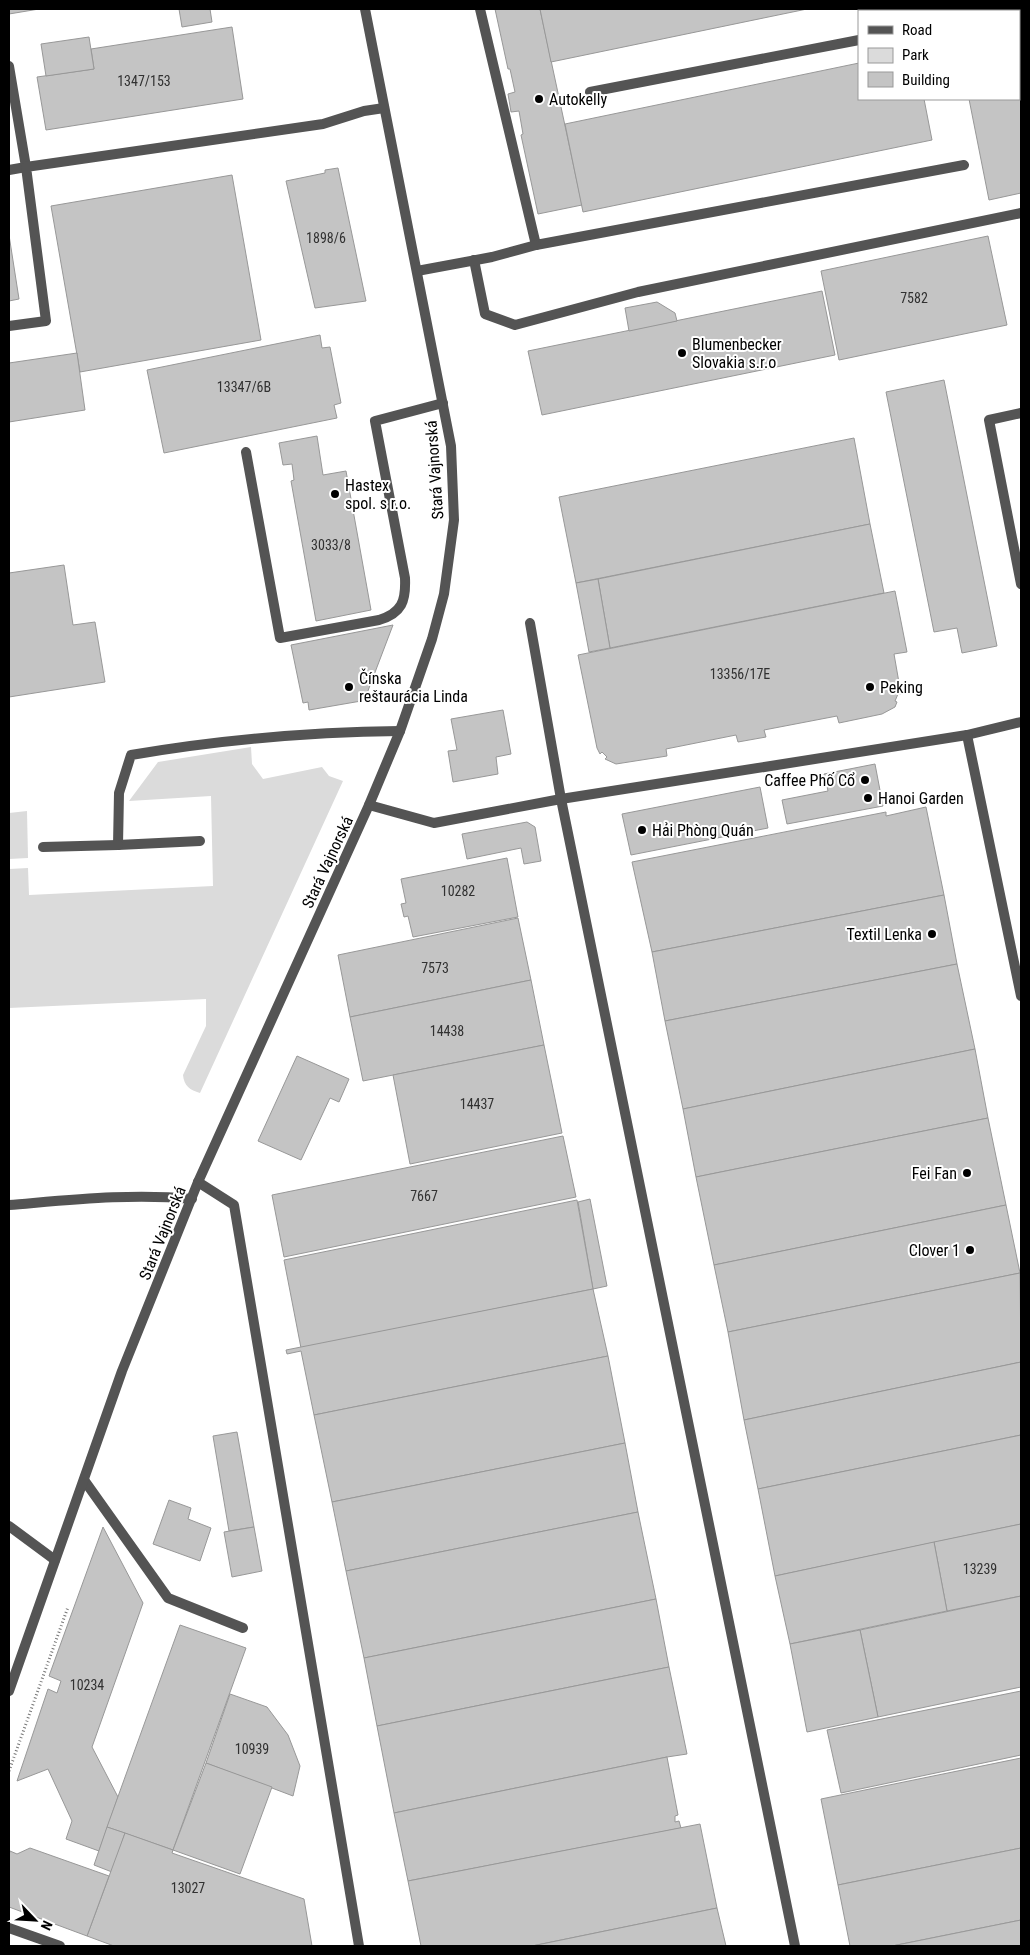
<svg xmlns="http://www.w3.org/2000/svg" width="1030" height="1955" viewBox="0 0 1030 1955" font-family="'Roboto Condensed',sans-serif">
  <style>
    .green { fill: #dbdbdb }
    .building { fill: #c4c4c4; stroke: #989898 }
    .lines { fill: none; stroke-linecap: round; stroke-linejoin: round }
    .path { stroke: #767676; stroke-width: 3; stroke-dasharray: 1 2.5; stroke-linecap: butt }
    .service { stroke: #545454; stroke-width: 10 }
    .minor { stroke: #545454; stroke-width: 10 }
    .poi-dot { fill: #000; stroke: #fff; stroke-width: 2 }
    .labels { text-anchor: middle; stroke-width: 4; stroke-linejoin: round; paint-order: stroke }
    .number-label { font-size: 14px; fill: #313131 }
    .poi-label { font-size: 16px; fill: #000; stroke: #fff; text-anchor: start }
    .street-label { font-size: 16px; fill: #000; stroke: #fff }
  </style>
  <rect width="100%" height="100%" fill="#fff"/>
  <!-- green -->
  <g class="green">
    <path d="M251,747l1,17 11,15 59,-12 7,9 14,5 -143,312c-10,-3 -16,-7 -17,-18l23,-49v-27l-197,9v-139l19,-1 1,27 184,-9 -2,-90 -82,5 29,-39z"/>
    <path d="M27,811l1,47 -19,1v-46z"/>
  </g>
  <!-- building -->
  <g class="building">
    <path d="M9,9h30l-30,5z"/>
    <path d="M179,9h31l2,13 -30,5z"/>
    <path d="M495,9h45l42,196 -44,9 -17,-79 2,-1 -4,-23 -8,1 -3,-18 7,-2 -5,-23h-2z"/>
    <path d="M540,9h267l-256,53z"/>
    <path d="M232,27l11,72 -197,31 -9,-53 57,-8 -3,-20z"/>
    <path d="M89,37l5,32 -48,7 -5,-32z"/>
    <path d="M1019,59h2v134l-32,7 -20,-101h50z"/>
    <path d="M859,63v36h65l8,41 -349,72 -18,-88z"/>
    <path d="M338,168l28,133 -51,7 -29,-127 39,-8v-3z"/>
    <path d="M232,175l29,165 -181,32 -29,-166z"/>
    <path d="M9,235l10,64 -10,2z"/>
    <path d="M988,236l19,89 -168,35 -18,-89z"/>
    <path d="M822,291l13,64 -293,60 -14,-64z"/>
    <path d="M657,302l18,11 2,8 -48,10 -4,-23z"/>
    <path d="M320,335l2,13 8,-1 11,56 -7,2 3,13 -173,35 -17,-83z"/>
    <path d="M77,353l8,57 -76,12v-59z"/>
    <path d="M944,380l53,266 -35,7 -5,-25 -23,4 -48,-240z"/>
    <path d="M317,436l6,39 23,-4 25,139 -55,11 -25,-140 3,-1 -2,-16 -9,1 -4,-22z"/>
    <path d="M854,438l16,86 -294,59 -17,-86z"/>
    <path d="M870,524l14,69 -274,55 -12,-69z"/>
    <path d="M64,565l9,60 22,-3 10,60 -96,15v-124z"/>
    <path d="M598,579l12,69 -21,4 -13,-69z"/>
    <path d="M895,591l12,61 -13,2 7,40h-3l-3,7 2,1 -2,5 -13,7 -43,9 -2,-7 -73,14 2,7 -28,5 -2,-7 -70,14 1,7 -51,8 -11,-5 2,-2 -5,-5 -2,2 -3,-6 -19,-93z"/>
    <path d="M393,625l-27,71 1,4 -58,10 -1,-8 -5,1 -12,-58z"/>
    <path d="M503,710l8,44 -15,3 2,17 -45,8 -5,-31 9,-1 -6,-31z"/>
    <path d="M875,764l8,42 -96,18 -5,-24 46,-9 -4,-17z"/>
    <path d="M760,787l8,41 -137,27 -9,-41z"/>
    <path d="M926,807l18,88 -292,57 -20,-90 254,-50v4z"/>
    <path d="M527,822l8,5 6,34 -17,3 -3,-16 -54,11 -5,-25z"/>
    <path d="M507,858l11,59 -105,20 -5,-21 -4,1 -3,-13 5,-1 -5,-24z"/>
    <path d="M944,895l13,69 -292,57 -13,-69z"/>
    <path d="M518,918l13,62 -181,37 -12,-62z"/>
    <path d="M957,964l18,85 -292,60 -18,-88z"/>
    <path d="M531,980l13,65 -181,36 -13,-64z"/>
    <path d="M544,1045l18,88 -152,31 -17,-89z"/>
    <path d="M975,1049l13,69 -292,59 -13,-68z"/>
    <path d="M297,1056l52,23 -10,23 -9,-4 -29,62 -43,-19z"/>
    <path d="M988,1118l18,87 -292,60 -18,-88z"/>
    <path d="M563,1136l13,61 -292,60 -12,-62z"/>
    <path d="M590,1199l17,87 -14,3 -15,-87z"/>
    <path d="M577,1200l16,89 -292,59 -17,-88z"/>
    <path d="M1006,1205l14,68 -292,59 -14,-67z"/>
    <path d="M1020,1273l1,89 -277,58 -16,-88z"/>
    <path d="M593,1289l15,67 -294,59 -13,-64 -14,3 -1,-4z"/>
    <path d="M608,1356l17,87 -293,59 -18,-87z"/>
    <path d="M1021,1362v73l-263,54 -14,-69z"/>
    <path d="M237,1432l17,95 -25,4 -16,-95z"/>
    <path d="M1021,1435v89l-246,52 -17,-87z"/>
    <path d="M625,1443l13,69 -292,59 -14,-69z"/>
    <path d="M169,1500l22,8 -3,11 23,9 -11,33 -47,-17z"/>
    <path d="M638,1512l18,87 -292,59 -18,-87z"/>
    <path d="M1021,1524v72l-74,15 -13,-69z"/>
    <path d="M103,1527l40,76 -51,144 26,50 -19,54 -33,-12 6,-18 -24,-52 -31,12 31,-92 9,4 4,-12 -12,-5z"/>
    <path d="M254,1527l8,44 -30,6 -8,-45z"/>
    <path d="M934,1542l13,69 -157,33 -15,-68z"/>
    <path d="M1021,1596v91l-143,30 -18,-87z"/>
    <path d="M656,1599l13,68 -292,59 -13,-68z"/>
    <path d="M180,1625l66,23 -73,202 -66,-23z"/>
    <path d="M860,1630l18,87 -71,15 -17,-88z"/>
    <path d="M669,1667l18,87 -20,3 -273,56 -17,-87z"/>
    <path d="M1021,1691v64l-180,38 -14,-63z"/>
    <path d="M230,1694l37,13 21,28 12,31 -7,30 -87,-33z"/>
    <path d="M667,1757l11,58 -3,1v6l4,-1 2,7 -273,53 -14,-68z"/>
    <path d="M1021,1758v90l-183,37 -17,-86z"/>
    <path d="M206,1763l66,24 -32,87 -67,-24z"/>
    <path d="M700,1824l17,84 -185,38h-111l-13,-65z"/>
    <path d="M107,1827l18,6 -13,39 -18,-7z"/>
    <path d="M125,1833l48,17 -1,3 132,46 8,47h-198l-27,-10z"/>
    <path d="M30,1848l79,28 -22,60 -78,-29v-51l1,-5 7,3z"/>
    <path d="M1021,1848v72l-129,26h-42l-12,-61z"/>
    <path d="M717,1908l9,38h-194z"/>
    <path d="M1021,1920v26h-129z"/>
  </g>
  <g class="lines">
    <!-- path -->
    <path class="path" d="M9,1771l59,-164"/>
    <!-- service -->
    <g class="service">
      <path d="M480,9l56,236 428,-80"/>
      <path d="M950,9l2,2"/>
      <path d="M1007,11l14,-2"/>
      <path d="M9,66l17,101 -17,3"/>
      <path d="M590,92l269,-52"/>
      <path d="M474,260l11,54 30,11 123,-33 383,-79"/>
      <path d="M417,271l75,-14 44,-12"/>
      <path d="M9,326l37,-5 -20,-154 297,-43 41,-13 20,-3"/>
      <path d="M1021,413l-32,7 32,164"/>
      <path d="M246,452l34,186 99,-18c23,-7 27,-19 26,-42l-30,-157 68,-18"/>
      <path d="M530,623l31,176 234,1147"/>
      <path d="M967,735l54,-13"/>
      <path d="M369,805l65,18 127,-24 406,-64 54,261"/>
      <path d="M200,841l-82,4 1,-52 12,-38c88,-15 179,-23 269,-24"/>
      <path d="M43,847l75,-2"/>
      <path d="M198,1182l36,23 125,741"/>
      <path d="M9,1205c61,-5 122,-12 183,-6"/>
      <path d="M84,1480l84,118 75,30"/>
      <path d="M9,1526l46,34"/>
      <path d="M9,1928l51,18"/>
    </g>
    <!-- minor -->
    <path class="minor" d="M9,1691l113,-320 76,-189 171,-377 31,-74 32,-92 12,-45 10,-74 -3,-74 -86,-437"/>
  </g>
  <!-- markers -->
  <g class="poi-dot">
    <circle cx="539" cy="99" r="5"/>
    <circle cx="682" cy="353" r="5"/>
    <circle cx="335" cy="494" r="5"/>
    <circle cx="349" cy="687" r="5"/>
    <circle cx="870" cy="687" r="5"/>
    <circle cx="865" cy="780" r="5"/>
    <circle cx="868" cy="798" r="5"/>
    <circle cx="642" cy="830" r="5"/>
    <circle cx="932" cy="934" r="5"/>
    <circle cx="967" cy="1173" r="5"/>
    <circle cx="970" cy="1250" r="5"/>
  </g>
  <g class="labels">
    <!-- number labels -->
    <g class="number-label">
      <text x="144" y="86">1347/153</text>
      <text x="326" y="243">1898/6</text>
      <text x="914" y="303">7582</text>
      <text x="244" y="392">13347/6B</text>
      <text x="331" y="550">3033/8</text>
      <text x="740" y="679">13356/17E</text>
      <text x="458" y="896">10282</text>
      <text x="435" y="973">7573</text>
      <text x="447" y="1036">14438</text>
      <text x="477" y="1109">14437</text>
      <text x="424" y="1201">7667</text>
      <text x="980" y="1574">13239</text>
      <text x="87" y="1690">10234</text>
      <text x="252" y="1754">10939</text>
      <text x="188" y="1893">13027</text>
    </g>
    <!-- poi labels -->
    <g class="poi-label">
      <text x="549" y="105">Autokelly</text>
      <text x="692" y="350">Blumenbecker<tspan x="692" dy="18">Slovakia s.r.o</tspan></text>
      <text x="345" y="491">Hastex<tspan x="345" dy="18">spol. s r.o.</tspan></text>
      <text x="359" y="684">Čínska<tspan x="359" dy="18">reštaurácia Linda</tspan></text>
      <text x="880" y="693">Peking</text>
      <text x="855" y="786" text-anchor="end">Caffee Phố Cổ</text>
      <text x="878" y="804">Hanoi Garden</text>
      <text x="652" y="836">Hải Phòng Quán</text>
      <text x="922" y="940" text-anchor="end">Textil Lenka</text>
      <text x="957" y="1179" text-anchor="end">Fei Fan</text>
      <text x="960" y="1256" text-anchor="end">Clover 1</text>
    </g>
    <!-- street labels -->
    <g class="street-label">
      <text transform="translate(434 470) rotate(-94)" y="6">Stará Vajnorská</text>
      <text transform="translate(327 862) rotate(-65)" y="6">Stará Vajnorská</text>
      <text transform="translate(162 1233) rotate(-68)" y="6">Stará Vajnorská</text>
    </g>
  </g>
  <!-- border -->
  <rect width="1030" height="1955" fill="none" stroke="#000000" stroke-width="20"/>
  <!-- legend -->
  <rect x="858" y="10" width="162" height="90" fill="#ffffff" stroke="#999999"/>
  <rect x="868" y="26" width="25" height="8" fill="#545454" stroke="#999999"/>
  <text x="902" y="35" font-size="15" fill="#000000">Road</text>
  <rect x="868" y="48" width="25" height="15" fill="#dbdbdb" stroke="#999999"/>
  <text x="902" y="60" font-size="15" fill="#000000">Park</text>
  <rect x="868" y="72" width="25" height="15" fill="#c4c4c4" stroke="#999999"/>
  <text x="902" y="85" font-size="15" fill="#000000">Building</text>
  <!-- north arrow -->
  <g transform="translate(35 1920) rotate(115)" stroke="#ffffff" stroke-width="4" paint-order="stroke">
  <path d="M0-4L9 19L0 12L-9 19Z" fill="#000000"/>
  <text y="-8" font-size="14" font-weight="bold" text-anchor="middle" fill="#000000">N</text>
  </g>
</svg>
